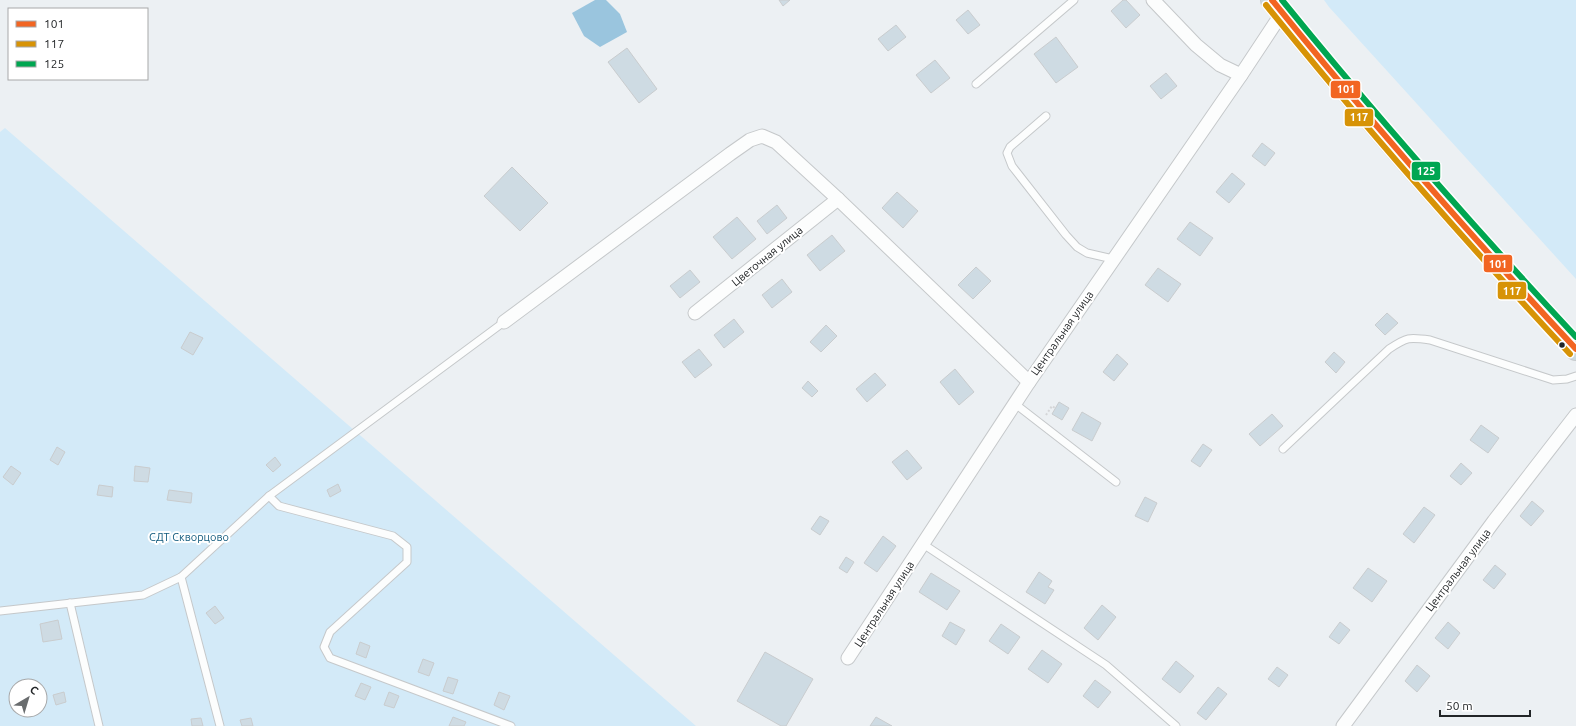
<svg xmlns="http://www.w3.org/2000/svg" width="1576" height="726" viewBox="0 0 1576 726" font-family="Ubuntu,sans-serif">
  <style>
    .green { fill: #d3eaf8; fill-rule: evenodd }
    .water { fill: #9ac5de }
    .building { fill: #cedbe3; stroke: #c9ccce }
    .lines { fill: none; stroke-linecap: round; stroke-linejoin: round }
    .service-casing { stroke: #c5c8ca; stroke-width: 9 }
    .minor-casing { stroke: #c5c8ca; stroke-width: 15 }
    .trunk-casing { stroke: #c7cacc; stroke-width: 24 }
    .path { stroke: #d5d6d8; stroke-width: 2; stroke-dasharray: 2 2; stroke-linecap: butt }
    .service { stroke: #fcfdfd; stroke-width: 7 }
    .minor { stroke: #fcfdfd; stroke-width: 13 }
    .trunk { stroke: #cad9de; stroke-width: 22 }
    .bus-1-casing { stroke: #fff; stroke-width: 9 }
    .bus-2-casing { stroke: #fff; stroke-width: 9 }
    .bus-3-casing { stroke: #fff; stroke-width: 9 }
    .bus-1 { stroke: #f26522; stroke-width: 6 }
    .bus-2 { stroke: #d79306; stroke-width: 6 }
    .bus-3 { stroke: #00a651; stroke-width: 6 }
    .bus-dot { fill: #222527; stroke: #fff; stroke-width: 1.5 }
    .labels { text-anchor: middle; stroke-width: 4; stroke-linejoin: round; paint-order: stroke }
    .street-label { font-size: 11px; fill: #222527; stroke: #fff }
    .park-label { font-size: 11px; fill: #10597c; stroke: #fff }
    .line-badge { stroke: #fff; stroke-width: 1.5 }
    .badge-label { font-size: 11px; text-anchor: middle; font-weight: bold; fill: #fff }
  </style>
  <rect width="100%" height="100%" fill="#ecf0f3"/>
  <!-- green -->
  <g class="green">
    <path d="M1324,0h252v279l-247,-272z"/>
    <path d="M5,128l691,598h-696v-594zM16,686h24v24h-24z"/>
  </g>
  <!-- water -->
  <path class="water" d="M595,0h11l14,14 7,18 -27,15 -16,-11 -12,-23z"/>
  <!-- building -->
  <g class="building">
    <path d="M779,0h11l-7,6z"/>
    <path d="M1123,0h3l14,15 -14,13 -15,-17z"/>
    <path d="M968,10l12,15 -12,9 -12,-14z"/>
    <path d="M896,25l10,12 -18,14 -10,-12z"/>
    <path d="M1056,37l22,30 -22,16 -22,-29z"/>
    <path d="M627,48l30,41 -18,14 -31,-41z"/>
    <path d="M935,60l15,18 -19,15 -15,-18z"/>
    <path d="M1166,73l11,13 -16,13 -11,-13z"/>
    <path d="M1262,143l13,10 -10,13 -13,-10z"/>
    <path d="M512,167l36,36 -28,28 -36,-35z"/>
    <path d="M1232,173l13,11 -16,19 -13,-11z"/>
    <path d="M897,192l21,19 -15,17 -21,-20z"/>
    <path d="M777,205l10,13 -20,16 -10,-13z"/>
    <path d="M737,217l19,22 -24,20 -19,-22z"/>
    <path d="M1190,222l23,16 -13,18 -23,-17z"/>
    <path d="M832,235l13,16 -25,20 -13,-16z"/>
    <path d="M976,267l15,14 -18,18 -15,-14z"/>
    <path d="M1158,268l23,16 -13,18 -23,-17z"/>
    <path d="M690,270l10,12 -20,16 -10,-12z"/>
    <path d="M782,279l10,13 -20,16 -10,-13z"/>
    <path d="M1387,313l11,10 -13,12 -10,-10z"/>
    <path d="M734,319l10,13 -20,16 -10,-13z"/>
    <path d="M826,325l11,11 -16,16 -11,-10z"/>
    <path d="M190,332l13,6 -10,17 -12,-7z"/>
    <path d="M699,349l13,16 -17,13 -13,-16z"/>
    <path d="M1334,352l11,10 -9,11 -11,-11z"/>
    <path d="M1117,354l11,10 -14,17 -11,-9z"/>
    <path d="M955,369l19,23 -15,13 -19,-23z"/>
    <path d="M875,373l11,12 -19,17 -11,-13z"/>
    <path d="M808,381l10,10 -6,6 -10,-9z"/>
    <path d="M1059,402l10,6 -7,12 -10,-6z"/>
    <path d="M1082,412l19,11 -9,18 -20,-11z"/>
    <path d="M1272,414l11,12 -23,20 -11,-12z"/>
    <path d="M1481,425l18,13 -11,15 -18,-13z"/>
    <path d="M1203,444l9,6 -12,17 -9,-6z"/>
    <path d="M57,447l8,5 -7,13 -8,-5z"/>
    <path d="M907,450l15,18 -15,12 -15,-18z"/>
    <path d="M275,457l6,8 -8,7 -7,-7z"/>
    <path d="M1461,463l11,10 -11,12 -11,-9z"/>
    <path d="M11,466l10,7 -8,12 -10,-8z"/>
    <path d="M135,466l15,2 -2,14 -14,-1z"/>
    <path d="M338,484l3,7 -11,6 -3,-7z"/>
    <path d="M99,485l14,2 -1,10 -15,-2z"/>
    <path d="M169,490l23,3 -1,10 -24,-3z"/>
    <path d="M1145,497l12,6 -9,19 -13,-6z"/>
    <path d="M1532,501l12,10 -13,15 -11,-10z"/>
    <path d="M1424,507l11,8 -21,28 -11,-9z"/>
    <path d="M820,516l9,5 -9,14 -9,-6z"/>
    <path d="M883,536l13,10 -19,26 -13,-9z"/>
    <path d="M846,557l8,5 -7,11 -8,-5z"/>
    <path d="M1495,565l11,9 -12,15 -11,-9z"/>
    <path d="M1368,568l19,13 -15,21 -19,-14z"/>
    <path d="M1039,572l13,9 -4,6 6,3 -9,14 -19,-12z"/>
    <path d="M931,573l29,18 -13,19 -28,-18z"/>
    <path d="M1102,605l14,12 -18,23 -14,-12z"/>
    <path d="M215,606l9,12 -9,6 -9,-11z"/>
    <path d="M58,620l4,19 -19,3 -3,-18z"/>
    <path d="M950,622l15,8 -9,15 -14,-9z"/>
    <path d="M1340,622l10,8 -11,14 -10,-7z"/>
    <path d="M1448,622l12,11 -12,16 -13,-11z"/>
    <path d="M1001,624l19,13 -12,17 -19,-13z"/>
    <path d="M360,642l10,4 -4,12 -10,-4z"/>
    <path d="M1042,650l20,14 -14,19 -20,-14z"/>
    <path d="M765,652l48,27 -27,47h-5l-44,-25z"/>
    <path d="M423,659l11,4 -5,13 -11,-4z"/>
    <path d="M1176,661l18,15 -14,17 -18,-14z"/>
    <path d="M1417,665l13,11 -13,16 -12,-11z"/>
    <path d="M1277,667l11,8 -9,12 -11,-8z"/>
    <path d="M448,677l10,3 -5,14 -10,-3z"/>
    <path d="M1095,680l16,12 -13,16 -15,-12z"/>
    <path d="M361,683l10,4 -6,13 -10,-4z"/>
    <path d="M1218,687l9,7 -21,26 -9,-7z"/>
    <path d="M64,692l2,10 -10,3 -3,-10z"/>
    <path d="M389,692l10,4 -5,12 -10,-3z"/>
    <path d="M499,692l11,4 -6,14 -10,-5z"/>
    <path d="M453,717l13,5 -2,4h-15z"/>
    <path d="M876,717l16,9h-22z"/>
    <path d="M201,718l2,8h-11l-1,-7z"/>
    <path d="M251,718l2,8h-11l-2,-6z"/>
  </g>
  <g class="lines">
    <!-- service casing -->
    <g class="service-casing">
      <g id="service">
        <path d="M976,84l98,-84"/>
        <path d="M1046,116l-36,31 -3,6 5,13 54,69 11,12 10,6 26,6"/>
        <path d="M1014,403l102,79"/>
        <path d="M1283,449l106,-100c18,-12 20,-12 41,-9l123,40 14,-1 9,-3"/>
        <path d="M269,496l10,10 114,30 14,11v15l-77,70 -6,15 6,11 181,68"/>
        <path d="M923,544l183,121 70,61"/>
        <path d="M181,577l39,149"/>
        <path d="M70,603l29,123"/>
        <path d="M0,611l143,-16 38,-18 88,-81 235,-174"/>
      </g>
    </g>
    <!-- minor casing -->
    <g class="minor-casing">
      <g id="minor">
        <path d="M1153,0l43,45 24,20 21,10"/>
        <path d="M695,313l143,-114"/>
        <path d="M504,322l226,-168 20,-14 12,-4 14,6 62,57 191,183"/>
        <path d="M848,658l181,-276 212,-307 41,-62"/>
        <path d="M1343,726l151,-205 82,-106"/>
      </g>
    </g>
    <!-- trunk casing -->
    <g class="trunk-casing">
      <path id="trunk" d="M1272,0c97,121 198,235 304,349"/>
    </g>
    <!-- path -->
    <path class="path" d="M1046,415l6,-9 3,2"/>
    <!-- service -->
    <use href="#service" class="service"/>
    <!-- minor -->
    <use href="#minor" class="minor"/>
    <!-- trunk -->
    <use href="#trunk" class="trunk"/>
    <!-- bus-1 casing -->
    <g class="bus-1-casing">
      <path id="bus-1" d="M1272,0c97,120 199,236 304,349"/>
    </g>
    <!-- bus-2 casing -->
    <g class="bus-2-casing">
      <path id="bus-2" d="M1266,5c97,120 199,236 304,349"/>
    </g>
    <!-- bus-3 casing -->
    <g class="bus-3-casing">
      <path id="bus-3" d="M1282,0c94,116 193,228 294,337"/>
    </g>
    <!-- bus-1 -->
    <use href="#bus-1" class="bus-1"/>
    <!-- bus-2 -->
    <use href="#bus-2" class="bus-2"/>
    <!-- bus-3 -->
    <use href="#bus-3" class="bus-3"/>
  </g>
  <!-- markers -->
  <circle class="bus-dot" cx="1562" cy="345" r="3.5"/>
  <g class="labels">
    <!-- street labels -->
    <g class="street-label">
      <text transform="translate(767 256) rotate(-39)" y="4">Цветочная улица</text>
      <text transform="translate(1062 333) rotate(-55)" y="4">Центральная улица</text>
      <text transform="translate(1458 570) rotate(-53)" y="4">Центральная улица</text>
      <text transform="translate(884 604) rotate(-57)" y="4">Центральная улица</text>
    </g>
    <!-- park labels -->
    <g class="park-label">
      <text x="189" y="541">СДТ Скворцово</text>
    </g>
  </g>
  <g class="line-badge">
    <rect x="1330" y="80" width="31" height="19" rx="4" fill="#f26522"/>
    <rect x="1344" y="108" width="30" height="19" rx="4" fill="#d79306"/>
    <rect x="1411" y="161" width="30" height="20" rx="4" fill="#00a651"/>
    <rect x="1483" y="254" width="30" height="19" rx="4" fill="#f26522"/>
    <rect x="1497" y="281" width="30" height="19" rx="4" fill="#d79306"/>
  </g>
  <g class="badge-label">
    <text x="1346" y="93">101</text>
    <text x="1359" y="121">117</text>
    <text x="1426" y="175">125</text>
    <text x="1498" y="268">101</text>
    <text x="1512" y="295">117</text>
  </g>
  <!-- legend -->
  <rect x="8" y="8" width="140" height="72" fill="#ffffff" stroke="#a7a8a9"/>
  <rect x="16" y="21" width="20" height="6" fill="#f26522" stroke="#a7a8a9"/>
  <text x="44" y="28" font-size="12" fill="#222527">101</text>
  <rect x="16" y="41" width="20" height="6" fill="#d79306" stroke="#a7a8a9"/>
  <text x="44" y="48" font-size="12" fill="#222527">117</text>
  <rect x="16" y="61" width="20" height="6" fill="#00a651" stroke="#a7a8a9"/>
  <text x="44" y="68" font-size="12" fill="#222527">125</text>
  <!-- north arrow -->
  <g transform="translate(28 698) rotate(38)"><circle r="19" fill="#ffffff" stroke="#a7a8a9"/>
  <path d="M0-3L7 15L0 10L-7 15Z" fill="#696c6e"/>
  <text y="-6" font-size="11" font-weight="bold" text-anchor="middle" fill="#222527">С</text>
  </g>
  <!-- scale -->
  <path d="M1440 710v6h90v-6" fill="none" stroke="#222527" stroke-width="2"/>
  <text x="1446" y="710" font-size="12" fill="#222527" stroke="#ffffff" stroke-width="3" paint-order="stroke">50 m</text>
</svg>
